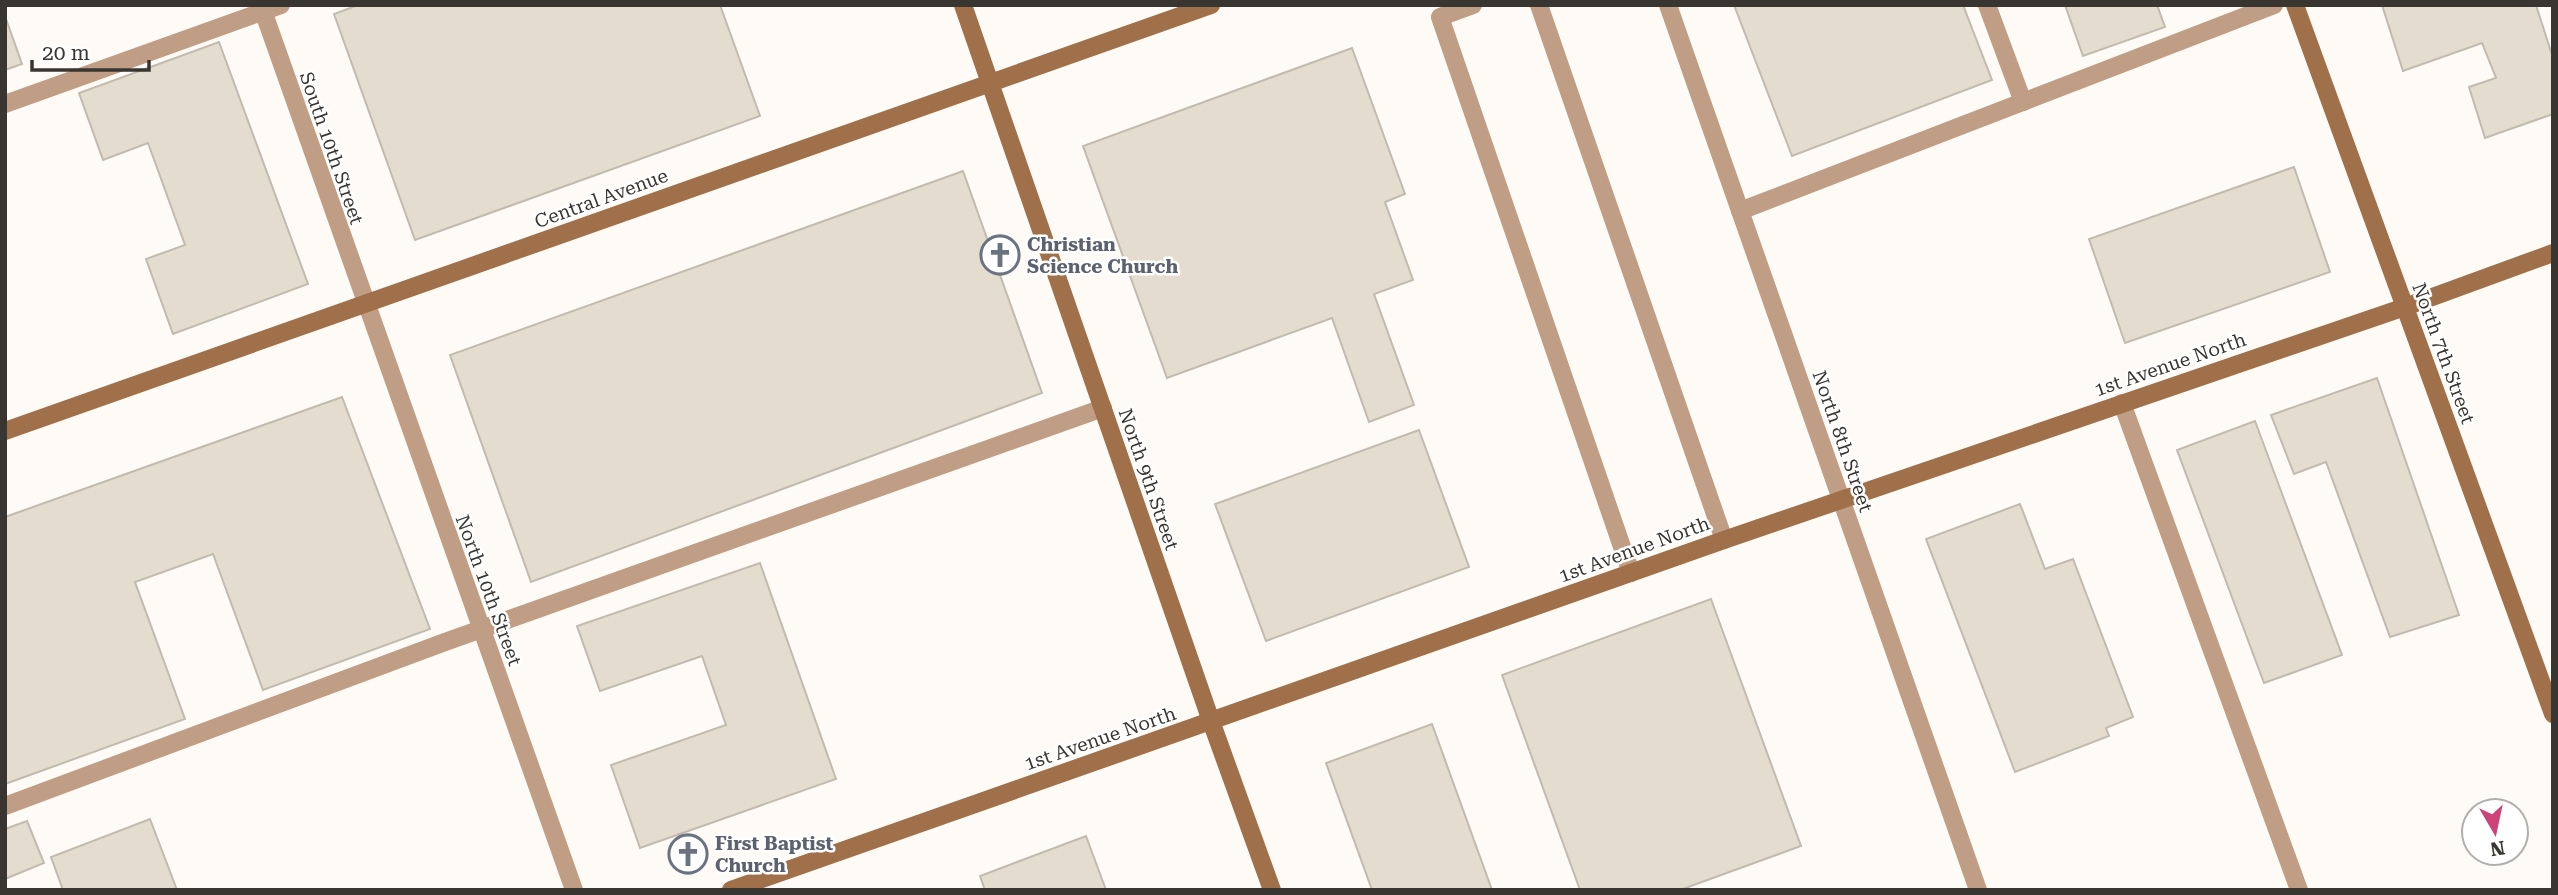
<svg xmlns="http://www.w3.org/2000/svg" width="2558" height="895" viewBox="0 0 2558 895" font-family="'Roboto Serif',serif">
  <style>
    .building { fill: #e3dccf; stroke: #c2baae; stroke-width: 2 }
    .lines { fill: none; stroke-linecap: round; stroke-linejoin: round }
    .service { stroke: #c09d85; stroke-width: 18 }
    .minor { stroke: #c09d85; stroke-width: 18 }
    .tertiary { stroke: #c09d85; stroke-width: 18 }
    .secondary { stroke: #a0704b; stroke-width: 18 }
    .labels { text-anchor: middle; stroke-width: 5; stroke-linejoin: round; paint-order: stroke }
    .street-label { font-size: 19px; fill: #393631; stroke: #fff }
    .worship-label { font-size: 19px; font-weight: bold; fill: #5b616d; stroke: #fff; text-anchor: start }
  </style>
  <rect width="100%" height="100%" fill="#fefbf6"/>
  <!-- building -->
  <g class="building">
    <path d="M358,5h362l40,111 -345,124 -81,-226z"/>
    <path d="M1734,5h229l29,75 -200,76z"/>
    <path d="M2065,5h92l8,22 -82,29z"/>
    <path d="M2382,5h154l17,53v56l-68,24 -16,-51 27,-9 -14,-35 -79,28z"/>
    <path d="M5,16l17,48 -17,6z"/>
    <path d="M219,42l89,242 -135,50 -27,-75 39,-14 -37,-102 -45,17 -24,-67z"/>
    <path d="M1352,48l53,146 -20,8 28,78 -39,14 40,111 -45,17 -37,-104 -165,60 -84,-232z"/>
    <path d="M2294,167l36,105 -205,71 -36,-104z"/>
    <path d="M963,171l79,222 -511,189 -81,-227z"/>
    <path d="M2377,378l82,237 -69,22 -64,-175 -32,12 -23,-59z"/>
    <path d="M342,397l88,232 -167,61 -50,-136 -78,28 50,137 -180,65v-267z"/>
    <path d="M2255,421l87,234 -78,28 -87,-233z"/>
    <path d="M1419,430l50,137 -203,74 -51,-137z"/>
    <path d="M2020,504l25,65 28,-10 60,158 -27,11 3,8 -94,36 -89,-233z"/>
    <path d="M760,563l76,216 -196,69 -29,-83 115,-40 -24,-69 -102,35 -23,-65z"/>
    <path d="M1711,599l90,247 -121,44h-100l-78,-215z"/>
    <path d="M1432,724l60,166h-120l-46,-127z"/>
    <path d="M150,819l27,71h-114l-12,-33z"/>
    <path d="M27,821l17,42 -39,16v-50z"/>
    <path d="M1086,836l20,54h-121l-5,-14z"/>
  </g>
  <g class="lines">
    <!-- service -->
    <g class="service">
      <path d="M1473,5l-33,12 191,556"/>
      <path d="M1539,5l185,535"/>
      <path d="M1987,5l36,97"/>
      <path d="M5,104l276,-99"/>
      <path d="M1740,211l534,-206"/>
      <path d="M2122,403l177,487"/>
      <path d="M5,806l440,-164 658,-234"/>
    </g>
    <!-- minor -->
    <path class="minor" d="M1841,499l137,391"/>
    <!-- tertiary -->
    <g class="tertiary">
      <path d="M261,5l313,885"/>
      <path d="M1668,5l173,494"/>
    </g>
    <!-- secondary -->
    <g class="secondary">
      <path d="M963,5l248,716 61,169"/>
      <path d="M2295,5l258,709"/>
      <path d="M5,431l1206,-426"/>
      <path d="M731,890l993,-350 681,-233 148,-54"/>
    </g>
  </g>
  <!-- icons -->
  <defs>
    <g id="church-ring" transform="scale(2.0125)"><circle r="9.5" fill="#fff" stroke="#6b7280" stroke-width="1.5"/><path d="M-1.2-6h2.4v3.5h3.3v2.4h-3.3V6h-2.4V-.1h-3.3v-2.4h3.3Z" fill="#6b7280"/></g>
  </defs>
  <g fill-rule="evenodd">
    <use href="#church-ring" x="1000" y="255"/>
    <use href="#church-ring" x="688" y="854"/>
  </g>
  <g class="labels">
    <!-- street labels -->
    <g class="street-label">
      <text transform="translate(332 148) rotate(71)" y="7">South 10th Street</text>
      <text transform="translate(601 198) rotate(-20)" y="7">Central Avenue</text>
      <text transform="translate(2444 353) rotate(70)" y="7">North 7th Street</text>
      <text transform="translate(2170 364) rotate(-19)" y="7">1st Avenue North</text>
      <text transform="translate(1843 441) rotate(71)" y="7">North 8th Street</text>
      <text transform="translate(1149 479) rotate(71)" y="7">North 9th Street</text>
      <text transform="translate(1634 549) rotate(-20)" y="7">1st Avenue North</text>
      <text transform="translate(489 590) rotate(70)" y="7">North 10th Street</text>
      <text transform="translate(1100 738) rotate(-19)" y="7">1st Avenue North</text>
    </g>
    <!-- worship labels -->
    <g class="worship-label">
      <text x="1027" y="251">Christian<tspan x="1027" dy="22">Science Church</tspan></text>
      <text x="715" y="850">First Baptist<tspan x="715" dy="22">Church</tspan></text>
    </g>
  </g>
  <!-- border -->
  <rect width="2558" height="895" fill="none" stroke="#393631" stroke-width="14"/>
  <!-- north arrow -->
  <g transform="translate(2495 832) rotate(171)"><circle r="33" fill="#ffffff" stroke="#b0afad" stroke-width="2"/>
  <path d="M0-5L12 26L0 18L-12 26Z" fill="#cd4379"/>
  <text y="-10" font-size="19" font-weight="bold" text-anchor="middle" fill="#393631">N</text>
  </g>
  <!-- scale -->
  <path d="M32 60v10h117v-10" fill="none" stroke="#393631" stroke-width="3.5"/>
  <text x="42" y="60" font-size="21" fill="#393631" stroke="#ffffff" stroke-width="5" paint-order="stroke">20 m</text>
</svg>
